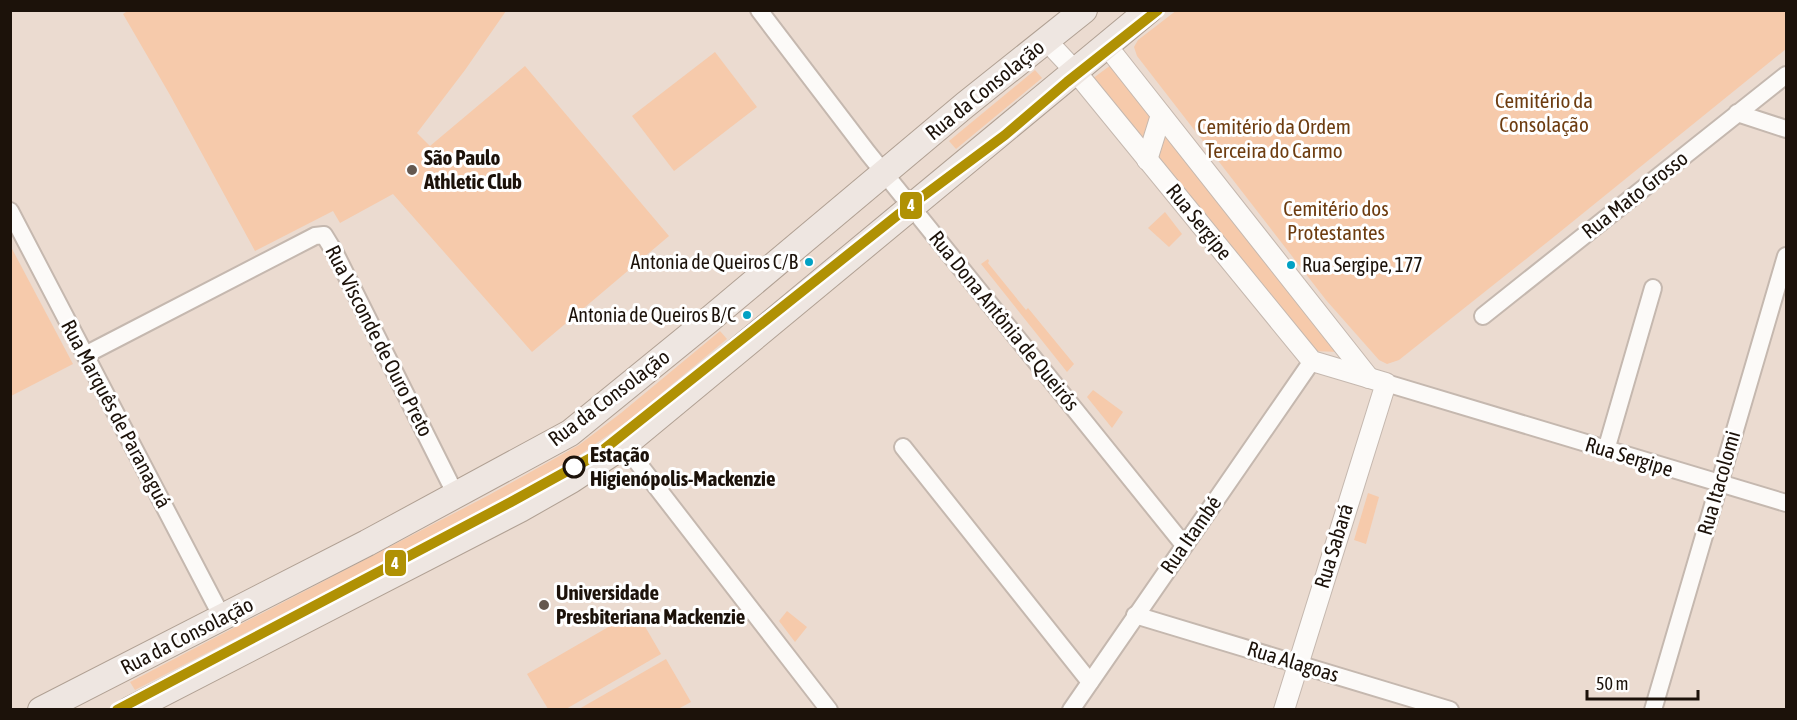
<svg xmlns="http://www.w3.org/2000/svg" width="1797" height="720" viewBox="0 0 1797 720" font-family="'Asap Condensed',sans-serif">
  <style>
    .green { fill: #f6caab }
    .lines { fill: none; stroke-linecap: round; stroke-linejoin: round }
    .minor-casing { stroke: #c5b8af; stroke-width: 20 }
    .tertiary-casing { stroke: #c5b8af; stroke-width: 22 }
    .primary-casing { stroke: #b0a093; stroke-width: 28 }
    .minor { stroke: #fcfaf8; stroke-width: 16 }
    .tertiary { stroke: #fcfaf8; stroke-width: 20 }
    .primary { stroke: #eee6e1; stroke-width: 26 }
    .metro-1-casing { stroke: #fff; stroke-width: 15 }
    .metro-1 { stroke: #b09104; stroke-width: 10 }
    .poi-dot { fill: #64584f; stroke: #fff; stroke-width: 2 }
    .bus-dot { fill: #01a1c4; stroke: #fff; stroke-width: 2 }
    .stop-dot { fill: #fff; stroke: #1c120a; stroke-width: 3 }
    .labels { text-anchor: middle; stroke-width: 6; stroke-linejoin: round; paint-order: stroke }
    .bus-label { font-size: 20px; fill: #1c120a; stroke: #fff; text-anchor: end }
    .street-label { font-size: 21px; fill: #1c120a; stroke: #fff }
    .park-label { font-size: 21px; fill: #6d3c10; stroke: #fff }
    .poi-label { font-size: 21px; font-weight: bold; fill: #1c120a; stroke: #fff; text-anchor: start }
    .stop-label { font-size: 21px; font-weight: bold; fill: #1c120a; stroke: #fff; text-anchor: start }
    .line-badge { stroke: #fff; stroke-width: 2 }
    .badge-label { font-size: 16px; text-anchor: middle; font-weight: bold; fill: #fff }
  </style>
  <rect width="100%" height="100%" fill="#ebdbd0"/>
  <!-- green -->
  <g class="green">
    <path d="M129,10l377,1 -41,59 -48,63 13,13 95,-80 144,170 -137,116 -139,-158 -53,29 -7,-12 -78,40 -85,-156 -47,-81z"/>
    <path d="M1177,10l609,1v38l-236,191 -151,120 -12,4 -8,-4 -53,-60 -189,-244 -3,-9 4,-7z"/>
    <path d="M715,52l42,55 -83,64 -42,-55z"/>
    <path d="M1115,62l42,55 -9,33 -56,-71z"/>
    <path d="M1035,70l7,8 -86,71 -7,-8z"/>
    <path d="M1162,122l179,230 -31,-1 -157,-196z"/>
    <path d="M1165,212l17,22 -13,13 -21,-19z"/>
    <path d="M10,245l63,119 -62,32h-1z"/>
    <path d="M988,259l1,2 -1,2 38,47 2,-2 46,56 -7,8 -86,-108z"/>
    <path d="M720,331l7,8 -99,82 -54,38 -79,45 -360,186 -5,-8 359,-187 90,-50 42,-32z"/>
    <path d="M1093,390l30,22 -11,16 -25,-31z"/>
    <path d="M1368,493l11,4 -13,47 -12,-4z"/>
    <path d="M636,611l25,43 -95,55h-18l-21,-35z"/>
    <path d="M787,611l20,16 -12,15 -16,-21z"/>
    <path d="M666,659l25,43 -13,7h-99z"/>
  </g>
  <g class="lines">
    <!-- minor casing -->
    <g class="minor-casing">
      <g id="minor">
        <path d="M759,10l109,143 316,392"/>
        <path d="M1737,113l49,16"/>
        <path d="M10,211l212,406"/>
        <path d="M1483,316l303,-241"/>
        <path d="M85,355l230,-119 9,-1 11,18 121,242"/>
        <path d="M1386,383l400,120"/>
        <path d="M624,445l205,265"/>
        <path d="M903,447l187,235"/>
        <path d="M1606,450l47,-162"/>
        <path d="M1135,615l315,95"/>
        <path d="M1071,710l241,-349"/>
        <path d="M1653,710l133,-454"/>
      </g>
    </g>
    <!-- tertiary casing -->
    <g class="tertiary-casing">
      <g id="tertiary">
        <path d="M1046,40l30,32 236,289 74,22 -102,327"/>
        <path d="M1107,46l262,332"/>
        <path d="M1147,160l14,-45"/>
      </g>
    </g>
    <!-- primary casing -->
    <g class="primary-casing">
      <g id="primary">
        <path d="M41,710l326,-167 203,-110 140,-114 255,-214 119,-95"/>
        <path d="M130,710l390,-201 51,-29 53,-35 525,-435"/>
      </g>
    </g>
    <!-- minor -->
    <use href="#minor" class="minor"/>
    <!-- tertiary -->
    <use href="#tertiary" class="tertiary"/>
    <!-- primary -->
    <use href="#primary" class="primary"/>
    <!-- metro-1 casing -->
    <g class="metro-1-casing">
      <path id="metro-1" d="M117,710l394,-208 87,-48 301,-240 106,-79 62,-53 91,-72"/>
    </g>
    <!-- metro-1 -->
    <use href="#metro-1" class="metro-1"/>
  </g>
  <!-- markers -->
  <g class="poi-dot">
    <circle cx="412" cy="170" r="6"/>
    <circle cx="544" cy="605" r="6"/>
  </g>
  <g class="bus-dot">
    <circle cx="809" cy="262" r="5"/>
    <circle cx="1291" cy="265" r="5"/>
    <circle cx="747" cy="315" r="5"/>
  </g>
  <circle class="stop-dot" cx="574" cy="467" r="10"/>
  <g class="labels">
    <!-- bus labels -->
    <g class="bus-label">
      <text x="798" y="269">Antonia de Queiros C/B</text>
      <text x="1302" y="272" text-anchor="start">Rua Sergipe, 177</text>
      <text x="736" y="322">Antonia de Queiros B/C</text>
    </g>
    <!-- street labels -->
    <g class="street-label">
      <text transform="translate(985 90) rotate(-39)" y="7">Rua da Consolação</text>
      <text transform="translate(1635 195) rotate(-38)" y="7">Rua Mato Grosso</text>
      <text transform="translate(1199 222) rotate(51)" y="7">Rua Sergipe</text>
      <text transform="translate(1004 321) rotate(51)" y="7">Rua Dona Antônia de Queirós</text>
      <text transform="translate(379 341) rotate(63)" y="7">Rua Visconde de Ouro Preto</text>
      <text transform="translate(609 398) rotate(-37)" y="7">Rua da Consolação</text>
      <text transform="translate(116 414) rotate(62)" y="7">Rua Marquês de Paranaguá</text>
      <text transform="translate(1629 457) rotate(17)" y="7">Rua Sergipe</text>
      <text transform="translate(1719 483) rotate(-74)" y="7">Rua Itacolomi</text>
      <text transform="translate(1191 535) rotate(-55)" y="7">Rua Itambé</text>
      <text transform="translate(1334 546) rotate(-73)" y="7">Rua Sabará</text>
      <text transform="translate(187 636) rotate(-27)" y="7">Rua da Consolação</text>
      <text transform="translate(1293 662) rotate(17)" y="7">Rua Alagoas</text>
    </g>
    <!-- park labels -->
    <g class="park-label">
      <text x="1544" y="108">Cemitério da<tspan x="1544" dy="24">Consolação</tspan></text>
      <text x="1274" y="134">Cemitério da Ordem<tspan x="1274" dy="24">Terceira do Carmo</tspan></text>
      <text x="1336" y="216">Cemitério dos<tspan x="1336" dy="24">Protestantes</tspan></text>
    </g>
    <!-- poi labels -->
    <g class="poi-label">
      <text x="424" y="165">São Paulo<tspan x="424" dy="24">Athletic Club</tspan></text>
      <text x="556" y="600">Universidade<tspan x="556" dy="24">Presbiteriana Mackenzie</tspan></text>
    </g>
    <!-- stop labels -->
    <g class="stop-label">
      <text x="590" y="462">Estação<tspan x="590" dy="24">Higienópolis-Mackenzie</tspan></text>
    </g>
  </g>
  <g class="line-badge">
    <rect x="899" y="191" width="24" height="29" rx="6" fill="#b09104"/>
    <rect x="384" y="549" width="23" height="28" rx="6" fill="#b09104"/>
  </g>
  <g class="badge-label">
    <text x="911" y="211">4</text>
    <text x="395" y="569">4</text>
  </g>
  <!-- border -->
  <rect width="1797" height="720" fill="none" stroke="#1c120a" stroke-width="24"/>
  <!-- scale -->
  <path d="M1587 690v9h111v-9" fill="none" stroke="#1c120a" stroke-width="3"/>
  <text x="1596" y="690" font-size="18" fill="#1c120a" stroke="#ffffff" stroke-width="4.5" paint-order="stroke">50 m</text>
</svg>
